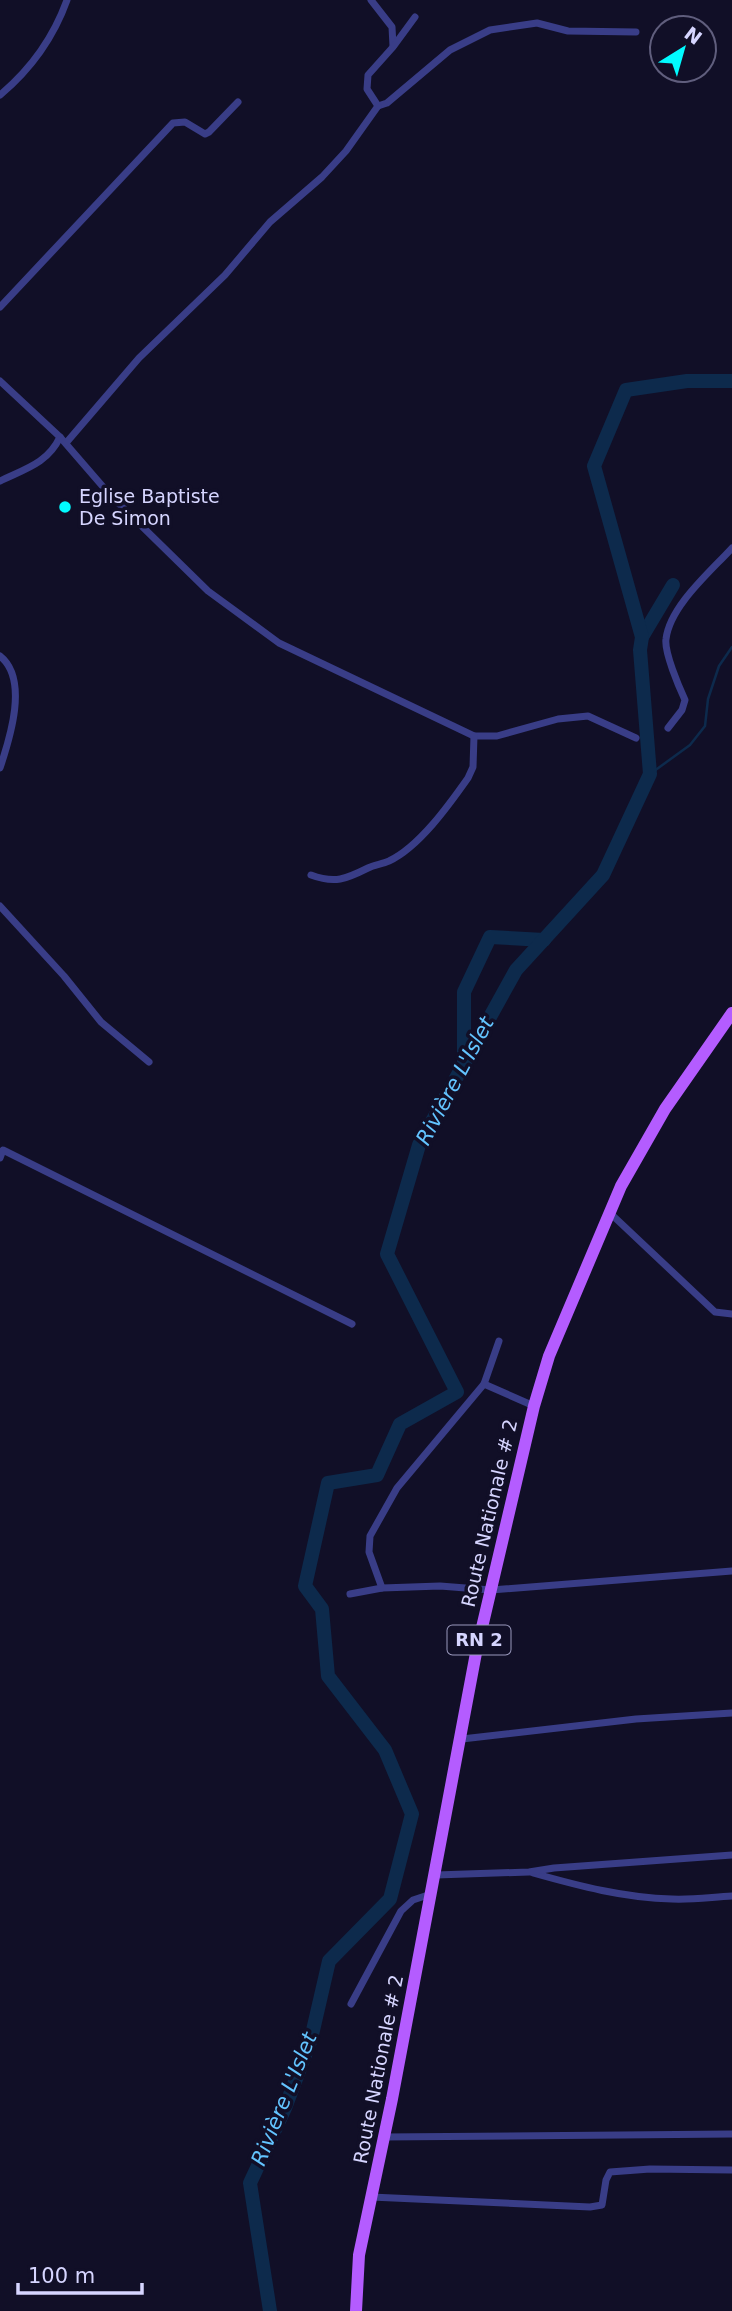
<svg xmlns="http://www.w3.org/2000/svg" width="732" height="2311" viewBox="0 0 732 2311" font-family="'DejaVu Sans',sans-serif">
  <style>
    .lines { fill: none; stroke-linecap: round; stroke-linejoin: round }
    .stream { stroke: #0d2a4c; stroke-width: 2.5 }
    .river { stroke: #0d2a4c; stroke-width: 14 }
    .minor { stroke: #393d87; stroke-width: 7 }
    .primary { stroke: #b45cff; stroke-width: 12 }
    .poi-dot { fill: #01fbff; stroke: #110f27; stroke-width: 2.5 }
    .labels { text-anchor: middle; stroke-width: 7; stroke-linejoin: round; paint-order: stroke }
    .shield { fill: #110f27; stroke: #9b9abe; stroke-width: 2 }
    .shield-label { font-size: 18px; font-weight: bold; fill: #d6d5ff }
    .poi-label { font-size: 19px; fill: #d6d5ff; stroke: #110f27; text-anchor: start }
    .street-label { font-size: 19px; fill: #d6d5ff; stroke: #110f27 }
    .water-label { font-size: 21px; font-style: italic; fill: #63c4ff; stroke: #110f27 }
  </style>
  <rect width="100%" height="100%" fill="#110f27"/>
  <g class="lines">
    <!-- stream -->
    <path class="stream" d="M650,774l40,-29 15,-19 3,-27 11,-33 13,-19"/>
    <!-- river -->
    <g class="river">
      <path d="M642,637l31,-52"/>
      <path d="M464,1062v-70l26,-55 54,3"/>
      <path d="M270,2311l-20,-128 35,-75 26,-69 18,-78 61,-62 22,-85 -27,-64 -57,-74 -6,-67 -17,-23 23,-103 49,-8 23,-51 57,-32 -70,-138 32,-109 97,-175 87,-95 47,-101 -10,-124 2,-13 -48,-171 32,-76 61,-9h45"/>
    </g>
    <!-- minor -->
    <g class="minor">
      <path d="M371,0l21,27 1,19"/>
      <path d="M0,95c31,-26 53,-56 67,-95"/>
      <path d="M378,106l9,-3 63,-53 40,-20 47,-7 31,8 68,1"/>
      <path d="M0,307l173,-184 12,-1 20,12 4,-2 29,-30"/>
      <path d="M0,381l60,56 51,59 97,95 71,52 195,93h23l61,-17 30,-3 48,22"/>
      <path d="M66,443l73,-85 86,-83 45,-53 52,-45 24,-26 32,-45 -11,-17 1,-14 25,-28 22,-30"/>
      <path d="M0,481c25,-12 48,-18 60,-44"/>
      <path d="M0,656c29,23 10,82 0,112"/>
      <path d="M668,728l14,-18 3,-10c-6,-13 -21,-48 -19,-61 4,-33 44,-67 66,-91"/>
      <path d="M311,875c24,9 35,4 57,-7 6,-3 14,-4 21,-7 30,-14 60,-56 79,-83l5,-11 1,-31"/>
      <path d="M0,906l64,70 37,46 48,40"/>
      <path d="M0,1158l3,-8 349,174"/>
      <path d="M610,1213l105,99 17,2"/>
      <path d="M484,1384l50,22"/>
      <path d="M382,1588l-13,-36 1,-16 27,-48 87,-104 15,-43"/>
      <path d="M350,1594l32,-6 58,-2 51,4 241,-19"/>
      <path d="M462,1739l174,-20 96,-6"/>
      <path d="M533,1873c46,13 92,25 139,26 20,1 40,-2 60,-3"/>
      <path d="M436,1875l93,-3 25,-4 178,-13"/>
      <path d="M351,2004l50,-93 12,-11 18,-6"/>
      <path d="M384,2137l348,-3"/>
      <path d="M371,2197l219,10 12,-2 4,-25 4,-8 40,-3 82,1"/>
    </g>
    <!-- primary -->
    <path class="primary" d="M356,2311l3,-56 33,-156 84,-446 58,-247 15,-50 72,-170 44,-77 67,-96"/>
  </g>
  <!-- markers -->
  <circle class="poi-dot" cx="65" cy="507" r="7"/>
  <g class="labels">
    <!-- shield labels -->
    <rect class="shield" x="447.5" y="1625.5" width="63" height="29" rx="5"/>
    <g class="shield-label">
      <text x="479" y="1646">RN 2</text>
    </g>
    <!-- poi labels -->
    <g class="poi-label">
      <text x="79" y="503">Eglise Baptiste<tspan x="79" dy="22">De Simon</tspan></text>
    </g>
    <!-- street labels -->
    <g class="street-label">
      <text transform="translate(489 1513) rotate(-77)" y="7">Route Nationale # 2</text>
      <text transform="translate(378 2069) rotate(-79)" y="7">Route Nationale # 2</text>
    </g>
    <!-- water labels -->
    <g class="water-label">
      <text transform="translate(455 1081) rotate(-62)" y="7">Rivière L'Islet</text>
      <text transform="translate(284 2099) rotate(-68)" y="7">Rivière L'Islet</text>
    </g>
  </g>
  <!-- north arrow -->
  <g transform="translate(683 49) rotate(37)"><circle r="33" fill="#110f27" stroke="#605e7d" stroke-width="2"/>
  <path d="M0-5L12 26L0 18L-12 26Z" fill="#01fbff"/>
  <text y="-10" font-size="19" font-weight="bold" text-anchor="middle" fill="#d6d5ff">N</text>
  </g>
  <!-- scale -->
  <path d="M18 2283v10h124v-10" fill="none" stroke="#d6d5ff" stroke-width="3.5"/>
  <text x="28" y="2283" font-size="21" fill="#d6d5ff" stroke="#110f27" stroke-width="5" paint-order="stroke">100 m</text>
</svg>
